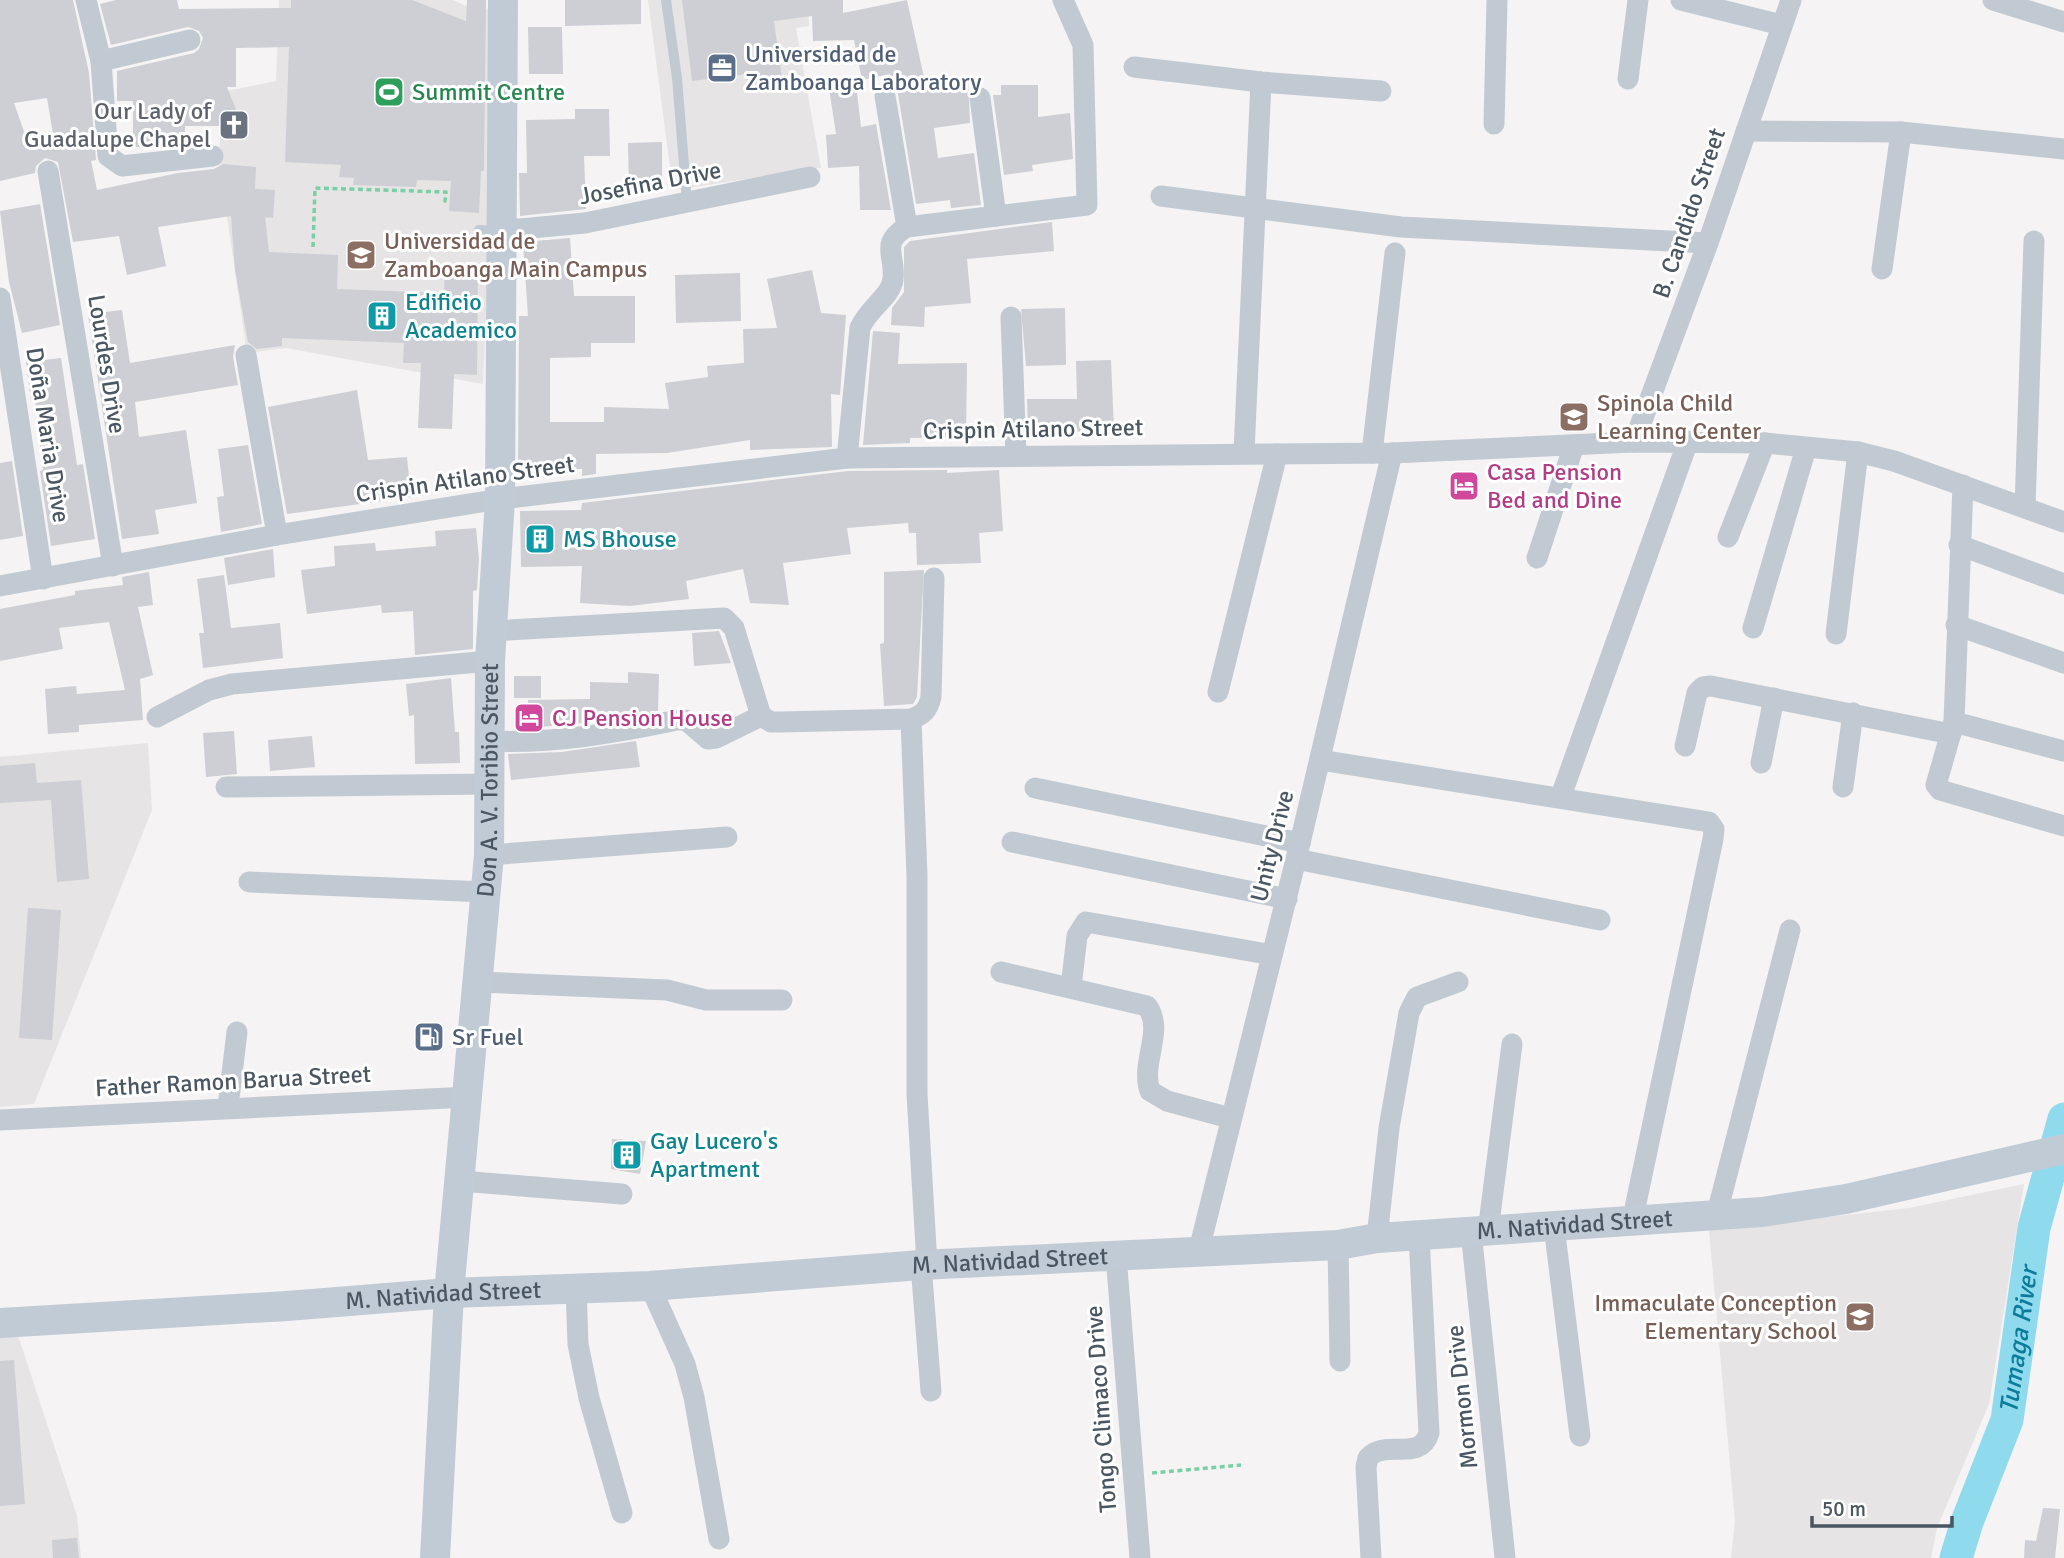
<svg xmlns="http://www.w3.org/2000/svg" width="2064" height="1558" viewBox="0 0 2064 1558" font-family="Signika,sans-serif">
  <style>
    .education { fill: #e6e4e5 }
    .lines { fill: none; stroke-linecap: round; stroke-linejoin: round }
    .river { stroke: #90daee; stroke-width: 33 }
    .building { fill: #cdcfd5; fill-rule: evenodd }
    .path { stroke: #7ad0a6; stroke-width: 3.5; stroke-dasharray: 5 3.5; stroke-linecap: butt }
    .lane { stroke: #c1cad2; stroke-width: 10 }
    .street { stroke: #c1cad2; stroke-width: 21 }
    .secondary { stroke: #c1cbd6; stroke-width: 30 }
    .labels { text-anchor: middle; stroke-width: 6; stroke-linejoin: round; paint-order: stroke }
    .service-label { font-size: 24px; fill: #4e5e75; stroke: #fff; text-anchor: start }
    .leisure-label { font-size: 24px; fill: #27864d; stroke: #fff; text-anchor: start }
    .worship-label { font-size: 24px; fill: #5b616d; stroke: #fff; text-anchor: end }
    .street-label { font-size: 24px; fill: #4a5661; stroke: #fff }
    .education-label { font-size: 24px; fill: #785e54; stroke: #fff; text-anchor: start }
    .culture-label { font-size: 24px; fill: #0d838f; stroke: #fff; text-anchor: start }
    .hotel-label { font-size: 24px; fill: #b23c85; stroke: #fff; text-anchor: start }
    .water-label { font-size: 26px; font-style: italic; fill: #0c7c9b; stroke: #fff }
  </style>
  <rect width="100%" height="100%" fill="#f5f3f3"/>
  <!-- education -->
  <g class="education">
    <path d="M279,0h174l18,8 28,1 -16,375 -197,-36 -39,5 -28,-191 3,-70 54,-11z"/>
    <path d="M648,0h160l1,26 -13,2 25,140 -148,22z"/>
    <path d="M148,743l4,67 -118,294 -34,3v-350z"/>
    <path d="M2024,1184l-35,220 -52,124 -6,30h-200l4,-37 -26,-291 200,-22z"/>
    <path d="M16,1329l61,187 4,42h-81v-228z"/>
  </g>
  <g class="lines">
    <!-- river -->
    <path class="river" id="s1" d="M1956,1558l11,-36 40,-102 27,-192 30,-109"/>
  </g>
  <!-- building -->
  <g class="building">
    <path d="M0,0h73l16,73 7,87 -5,1 6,29 81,-17 36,-4 9,-5 33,3 -1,22 20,1 -2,28 -8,-1 4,35 69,3 -1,34 107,4 1,-29 33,1 -1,110 -23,-1 -2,55 -34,-1 3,-65h-18l1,-20 -122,-5v8l-25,3 -9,-7 -13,-72 -4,-54 -73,11 8,39 -39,9 -8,-39 -46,6 -15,-80 -13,-4 -9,8 -1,7 -35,8zM47,98l6,36 -26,6 -13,-37z"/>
    <path d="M116,0h61l2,9 112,-1v-8h121l54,21 1,-21h19l-2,171h-3l-2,42 -30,-2 2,-30 -34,-1 -1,7 -63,-2 1,-7 -15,-1 2,-12 -56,-3 4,-115 -53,1v39h-9l19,47 -14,6 -6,-14h-41v20l-52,1v-46h-16v-30l77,-18 5,-4 4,-11 -4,-7 -11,-4 -77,18 -11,-41z"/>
    <path d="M565,0h76v24l-76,2z"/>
    <path d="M682,0h161v13l64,-13 18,82 43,-6 2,47 -36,5 4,30 36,-5 7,52 -30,3 -1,-8 -34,4 -18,-110 -6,-9 -2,-11 -28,6 -8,-40 -41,1 -1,-25 -38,5 9,65 -34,5 -2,-17 -55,7z"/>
    <path d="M528,27h34l1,47h-34z"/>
    <path d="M856,84l5,43 15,-3 15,86h-31l-1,-44 -31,2 -2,-33 10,-1 -7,-46z"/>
    <path d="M1001,85h37v32l32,-4 3,46 -41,6 1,6 -29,4 -11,-80h8z"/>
    <path d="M575,109h34l1,47h-26l2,53 -66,7 -1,-43h8l-1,-53 49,-1z"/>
    <path d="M662,142v47h-33l-1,-46z"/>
    <path d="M40,204l20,121 -38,8 -13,-51 -9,-71z"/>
    <path d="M1052,222l2,29 -87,8 4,44 -46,4 -1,20 -33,-2 1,-17 12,-16v-45l6,-6z"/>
    <path d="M570,238l4,58h61v47h-44v14l-41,1v64h54v-15l65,2 -4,-26 43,-6 -1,-11 37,-3 -1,-34 34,-1 -10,-49 45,-9 9,43 25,2 -6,80 -9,-1 1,53 -82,3v-10l-83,13 -71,1v20l-14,2v-7l-64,2 1,-155h9l-5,-74z"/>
    <path d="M740,273l1,48 -65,2 -1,-48z"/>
    <path d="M1065,308l1,57 -40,1 -5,-57z"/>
    <path d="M122,310l8,53 105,-18 -2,12 5,28 -103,17 4,35 47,-7 11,73 -42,7 4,24 -37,5 -34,-225z"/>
    <path d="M873,331l27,2 -2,31 69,-1 -1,74 -56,1v5l-47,2z"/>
    <path d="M61,358l16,107 6,-1 12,75 -44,7 -11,-75 3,-1 -8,-69h-4l-5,-39z"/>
    <path d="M1111,360l3,70 -86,4 -1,-35h50l-1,-38z"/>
    <path d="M357,390l11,70 39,-3 4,40 -124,17 -19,-107z"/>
    <path d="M248,445l14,79 -41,8 -4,-35 7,-1 -6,-47z"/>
    <path d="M12,461l11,75 -23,4v-77z"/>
    <path d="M947,470v3l52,-3 4,61 -24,2 2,30 -64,2 -1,-32h-7l-1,-10 -61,5 4,26 -68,9 6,42 -39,-2 -7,-34 -57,12 3,18 -59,7 -50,-3 2,-37 -61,1 -1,-56 61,-1 1,-7 266,-32z"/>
    <path d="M476,528l3,31 -2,31 -4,1v58l-58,6 -2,-44 -31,2 -1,-8 -74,9 -6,-44 34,-4 -1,-20 41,-3 1,8 60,-5 -1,-15z"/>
    <path d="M273,549l2,28 -47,8 -4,-27z"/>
    <path d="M924,570l-7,127 -4,7 -29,2 -4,-62 4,-1v-71z"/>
    <path d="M149,572l4,33 -15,2 15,68 -13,4 3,41 -64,5v7l-31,2 -3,-45 31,-3 1,8 48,-4 -16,-68 -50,6 4,21 -63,12v-52l75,-14v-4l48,-6 -1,-8z"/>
    <path d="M224,575l7,53 49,-5 3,35 -80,10 -4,-35h5l-7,-54z"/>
    <path d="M719,631l12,32 -37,3 -2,-33z"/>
    <path d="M628,672l31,2 -1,37 -76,12 -53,5 -1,-28 62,-1v-17l38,1z"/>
    <rect x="514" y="676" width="27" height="22"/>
    <path d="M451,678l4,54h4l1,31 -45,1 -1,-49 -5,1 -3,-32z"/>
    <path d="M234,731l3,43 -31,3 -3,-44z"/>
    <path d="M312,736l3,31 -45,4 -2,-31z"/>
    <path d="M636,741l4,26 -129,13 -3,-26 54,-2z"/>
    <path d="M35,763l2,20 44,-3 8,99 -32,3 -6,-82 -51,3v-37z"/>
    <path d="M28,908l33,2 -9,130 -33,-2z"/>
    <path d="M612,1139l34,2 -6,33 -29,-5z"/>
    <path d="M14,1360l11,144 -25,2v-145z"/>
    <path d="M2043,1508l17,1 -5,49h-31l1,-18 11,1z"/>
    <path d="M77,1538l2,20h-26l-1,-18z"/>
  </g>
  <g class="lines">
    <!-- path -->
    <g class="path">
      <path d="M313,247l2,-59 131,4 -1,9h4"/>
      <path d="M1152,1473l89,-8"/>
    </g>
    <!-- lane -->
    <g class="lane">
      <path d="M666,0l11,78 10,124"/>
      <path d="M479,230l20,1"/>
    </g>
    <!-- street -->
    <g class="street">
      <path d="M86,0l15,61 7,95 14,10 91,-10"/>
      <path d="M1681,0l101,25"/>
      <path d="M1993,0l71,22"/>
      <path d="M101,61l89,-21"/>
      <path d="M1134,67l127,15 120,9"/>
      <path d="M1628,79l10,-79"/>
      <path d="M885,96l22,131"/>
      <path d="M980,98l16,118"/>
      <path d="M1494,124l3,-124"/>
      <path d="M1746,131l155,1 163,17"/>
      <path d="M48,171l65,395"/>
      <path d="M1161,196l240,31 307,16"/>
      <path d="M499,231l86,-8 225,-46"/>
      <path d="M1882,269l19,-137"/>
      <path d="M0,298l43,281"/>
      <path d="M1011,317l5,139"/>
      <path d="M246,355l31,180"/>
      <path d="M1634,442l74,-199 83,-243"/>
      <path d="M1244,452l17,-370"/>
      <path d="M1372,453l23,-200"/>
      <path d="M847,458l13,-130c8,-20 31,-31 33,-49 3,-24 -14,-36 14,-52l180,-22 -4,-160 -20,-45"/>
      <path d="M1963,485l-9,237 -18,63 4,5 124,36"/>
      <path d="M2025,507l9,-266"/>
      <path d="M1728,537l37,-94"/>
      <path d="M1959,545l105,39"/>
      <path d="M1537,558l37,-113"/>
      <path d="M0,586l277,-51 223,-36 347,-41 545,-5 242,-11 131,1 93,9 36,9 170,61"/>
      <path d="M1956,625l108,38"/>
      <path d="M1753,628l53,-180"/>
      <path d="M492,631l232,-13 10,10 27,88 10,6h9l131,-3c12,-4 17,-9 20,-22l3,-119"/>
      <path d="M1836,634l22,-182"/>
      <path d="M1218,692l59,-238"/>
      <path d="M157,717l52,-27 23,-6 258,-23"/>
      <path d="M911,719l6,157v218l10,171"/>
      <path d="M1954,722l110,29"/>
      <path d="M490,741c63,3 125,-8 187,-21h9l22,19 8,-1 45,-22"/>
      <path d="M1685,746l12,-53 6,-6 8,-1 240,48"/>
      <path d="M1320,760l389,62 5,7 -1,10 -81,383"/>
      <path d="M1761,763l13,-65"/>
      <path d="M226,787l264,-3"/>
      <path d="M1843,787l10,-74"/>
      <path d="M1035,788l265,55"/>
      <path d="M1561,796l127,-355"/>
      <path d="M1012,842l275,57"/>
      <path d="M489,855l238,-18"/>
      <path d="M1296,859l304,61"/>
      <path d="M249,882l237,10"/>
      <path d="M1001,972l146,34c18,25 -7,56 3,85l17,10 63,17"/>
      <path d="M480,982l187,8 39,10h76"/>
      <path d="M1071,987l6,-51 9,-14 186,33"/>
      <path d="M228,1107l9,-75"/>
      <path d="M0,1120l469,-23"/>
      <path d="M460,1181l162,13"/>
      <path d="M1716,1217l74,-287"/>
      <path d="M1554,1226l26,210"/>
      <path d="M1471,1231l34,327"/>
      <path d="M1488,1231l24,-187"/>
      <path d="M1377,1238l12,-110 20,-115 8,-16 41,-15"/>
      <path d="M1338,1245l2,116"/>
      <path d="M1199,1250l101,-407 92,-390"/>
      <path d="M1116,1255l24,303"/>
      <path d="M921,1265l10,126"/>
      <path d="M650,1286l35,78 9,33 25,142"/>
      <path d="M576,1287l2,57 11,54 33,115"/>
      <path d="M1371,1558l-5,-91 2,-9c17,-20 52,5 61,-25l-10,-197"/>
    </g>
    <!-- secondary -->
    <g class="secondary">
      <path id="s2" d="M0,1323l287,-17 162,-13 201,-7 271,-21 417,-20 39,-7 385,-26 84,-13 218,-50"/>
      <path id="s3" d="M435,1558l14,-265 40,-438 1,-194 10,-162 3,-499"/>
    </g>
  </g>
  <!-- icons -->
  <defs>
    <g id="office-square" transform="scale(1.575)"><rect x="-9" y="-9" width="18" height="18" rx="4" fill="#5c6f8a" stroke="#fff"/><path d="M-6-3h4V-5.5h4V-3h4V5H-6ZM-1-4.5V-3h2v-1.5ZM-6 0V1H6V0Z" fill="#fff"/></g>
    <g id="stadium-square" transform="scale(1.575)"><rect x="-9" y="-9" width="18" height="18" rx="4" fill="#2e9e5b" stroke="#fff"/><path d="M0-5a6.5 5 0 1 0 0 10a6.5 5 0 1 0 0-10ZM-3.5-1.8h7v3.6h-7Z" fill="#fff"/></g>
    <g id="church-square" transform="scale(1.575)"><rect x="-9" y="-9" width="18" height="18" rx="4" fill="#6b7280" stroke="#fff"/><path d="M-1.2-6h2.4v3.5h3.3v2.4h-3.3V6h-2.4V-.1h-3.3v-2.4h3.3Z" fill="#fff"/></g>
    <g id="university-square" transform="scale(1.575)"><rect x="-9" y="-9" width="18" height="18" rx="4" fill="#8d6e63" stroke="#fff"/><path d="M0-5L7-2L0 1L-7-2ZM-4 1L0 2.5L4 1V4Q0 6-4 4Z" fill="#fff"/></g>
    <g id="building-square" transform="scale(1.575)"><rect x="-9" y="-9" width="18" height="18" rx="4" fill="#0f9aa8" stroke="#fff"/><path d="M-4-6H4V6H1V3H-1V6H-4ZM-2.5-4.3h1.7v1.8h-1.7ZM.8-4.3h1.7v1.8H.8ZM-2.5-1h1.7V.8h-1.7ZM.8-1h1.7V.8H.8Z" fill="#fff"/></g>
    <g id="school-square" transform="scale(1.575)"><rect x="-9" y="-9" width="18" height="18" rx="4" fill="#8d6e63" stroke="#fff"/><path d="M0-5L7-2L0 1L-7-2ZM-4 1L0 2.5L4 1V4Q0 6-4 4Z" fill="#fff"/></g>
    <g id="hotel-square" transform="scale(1.575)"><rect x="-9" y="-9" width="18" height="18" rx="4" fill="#d1479c" stroke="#fff"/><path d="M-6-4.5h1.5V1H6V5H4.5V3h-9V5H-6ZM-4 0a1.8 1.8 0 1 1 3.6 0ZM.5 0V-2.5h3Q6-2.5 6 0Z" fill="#fff"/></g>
    <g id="fuel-square" transform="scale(1.575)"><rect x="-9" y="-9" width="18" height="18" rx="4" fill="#5c6f8a" stroke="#fff"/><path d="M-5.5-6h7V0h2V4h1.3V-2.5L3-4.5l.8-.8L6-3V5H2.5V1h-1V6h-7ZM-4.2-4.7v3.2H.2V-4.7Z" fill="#fff"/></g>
  </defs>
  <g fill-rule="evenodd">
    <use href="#office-square" x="722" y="68"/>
    <use href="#stadium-square" x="389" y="92"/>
    <use href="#church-square" x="234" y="125"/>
    <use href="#university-square" x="361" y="255"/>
    <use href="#building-square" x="382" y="316"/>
    <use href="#school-square" x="1574" y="417"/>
    <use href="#hotel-square" x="1464" y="486"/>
    <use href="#building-square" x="540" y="539"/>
    <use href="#hotel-square" x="529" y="718"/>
    <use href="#fuel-square" x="429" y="1037"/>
    <use href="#building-square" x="627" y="1155"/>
    <use href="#school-square" x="1860" y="1317"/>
  </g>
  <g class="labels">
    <!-- service labels -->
    <g class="service-label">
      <text x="745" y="62">Universidad de<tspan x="745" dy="28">Zamboanga Laboratory</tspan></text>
      <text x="452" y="1045">Sr Fuel</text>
    </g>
    <!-- leisure labels -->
    <g class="leisure-label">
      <text x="412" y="100">Summit Centre</text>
    </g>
    <!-- worship labels -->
    <g class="worship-label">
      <text x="211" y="119">Our Lady of<tspan x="211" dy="28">Guadalupe Chapel</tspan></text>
    </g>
    <!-- street labels -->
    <g class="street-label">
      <text transform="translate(650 183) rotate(-11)" y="8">Josefina Drive</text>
      <text transform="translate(1689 213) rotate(-71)" y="8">B. Candido Street</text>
      <text transform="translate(107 364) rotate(81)" y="8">Lourdes Drive</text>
      <text transform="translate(1033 429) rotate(-1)" y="8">Crispin Atilano Street</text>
      <text transform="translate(48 435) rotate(81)" y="8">Doña Maria Drive</text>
      <text transform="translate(465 479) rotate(-8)" y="8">Crispin Atilano Street</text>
      <text dy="8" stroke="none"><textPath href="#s3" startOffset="780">Don A. V. Toribio Street</textPath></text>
      <text transform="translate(1272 846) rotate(-76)" y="8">Unity Drive</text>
      <text transform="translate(233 1081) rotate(-3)" y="8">Father Ramon Barua Street</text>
      <text dy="8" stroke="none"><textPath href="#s2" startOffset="1578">M. Natividad Street</textPath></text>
      <text dy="8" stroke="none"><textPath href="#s2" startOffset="1012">M. Natividad Street</textPath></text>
      <text dy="8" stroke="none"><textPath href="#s2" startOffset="444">M. Natividad Street</textPath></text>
      <text transform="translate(1462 1397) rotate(-96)" y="8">Mormon Drive</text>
      <text transform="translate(1101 1409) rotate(-94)" y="8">Tongo Climaco Drive</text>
    </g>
    <!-- education labels -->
    <g class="education-label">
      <text x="384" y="249">Universidad de<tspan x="384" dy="28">Zamboanga Main Campus</tspan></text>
      <text x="1597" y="411">Spinola Child<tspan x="1597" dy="28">Learning Center</tspan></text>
      <text x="1837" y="1311" text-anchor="end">Immaculate Conception<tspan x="1837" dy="28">Elementary School</tspan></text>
    </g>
    <!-- culture labels -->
    <g class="culture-label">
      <text x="405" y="310">Edificio<tspan x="405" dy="28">Academico</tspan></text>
      <text x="563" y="547">MS Bhouse</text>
      <text x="650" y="1149">Gay Lucero's<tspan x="650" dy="28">Apartment</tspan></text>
    </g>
    <!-- hotel labels -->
    <g class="hotel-label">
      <text x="1487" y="480">Casa Pension<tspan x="1487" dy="28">Bed and Dine</tspan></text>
      <text x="552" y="726">CJ Pension House</text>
    </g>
    <!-- water labels -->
    <g class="water-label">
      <text dy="9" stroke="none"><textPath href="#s1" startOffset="228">Tumaga River</textPath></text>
    </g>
  </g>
  <!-- scale -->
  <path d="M1812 1516v10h140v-10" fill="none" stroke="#4a5661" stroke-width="3.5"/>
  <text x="1822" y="1516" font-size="21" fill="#4a5661" stroke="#ffffff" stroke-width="5" paint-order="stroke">50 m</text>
</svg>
